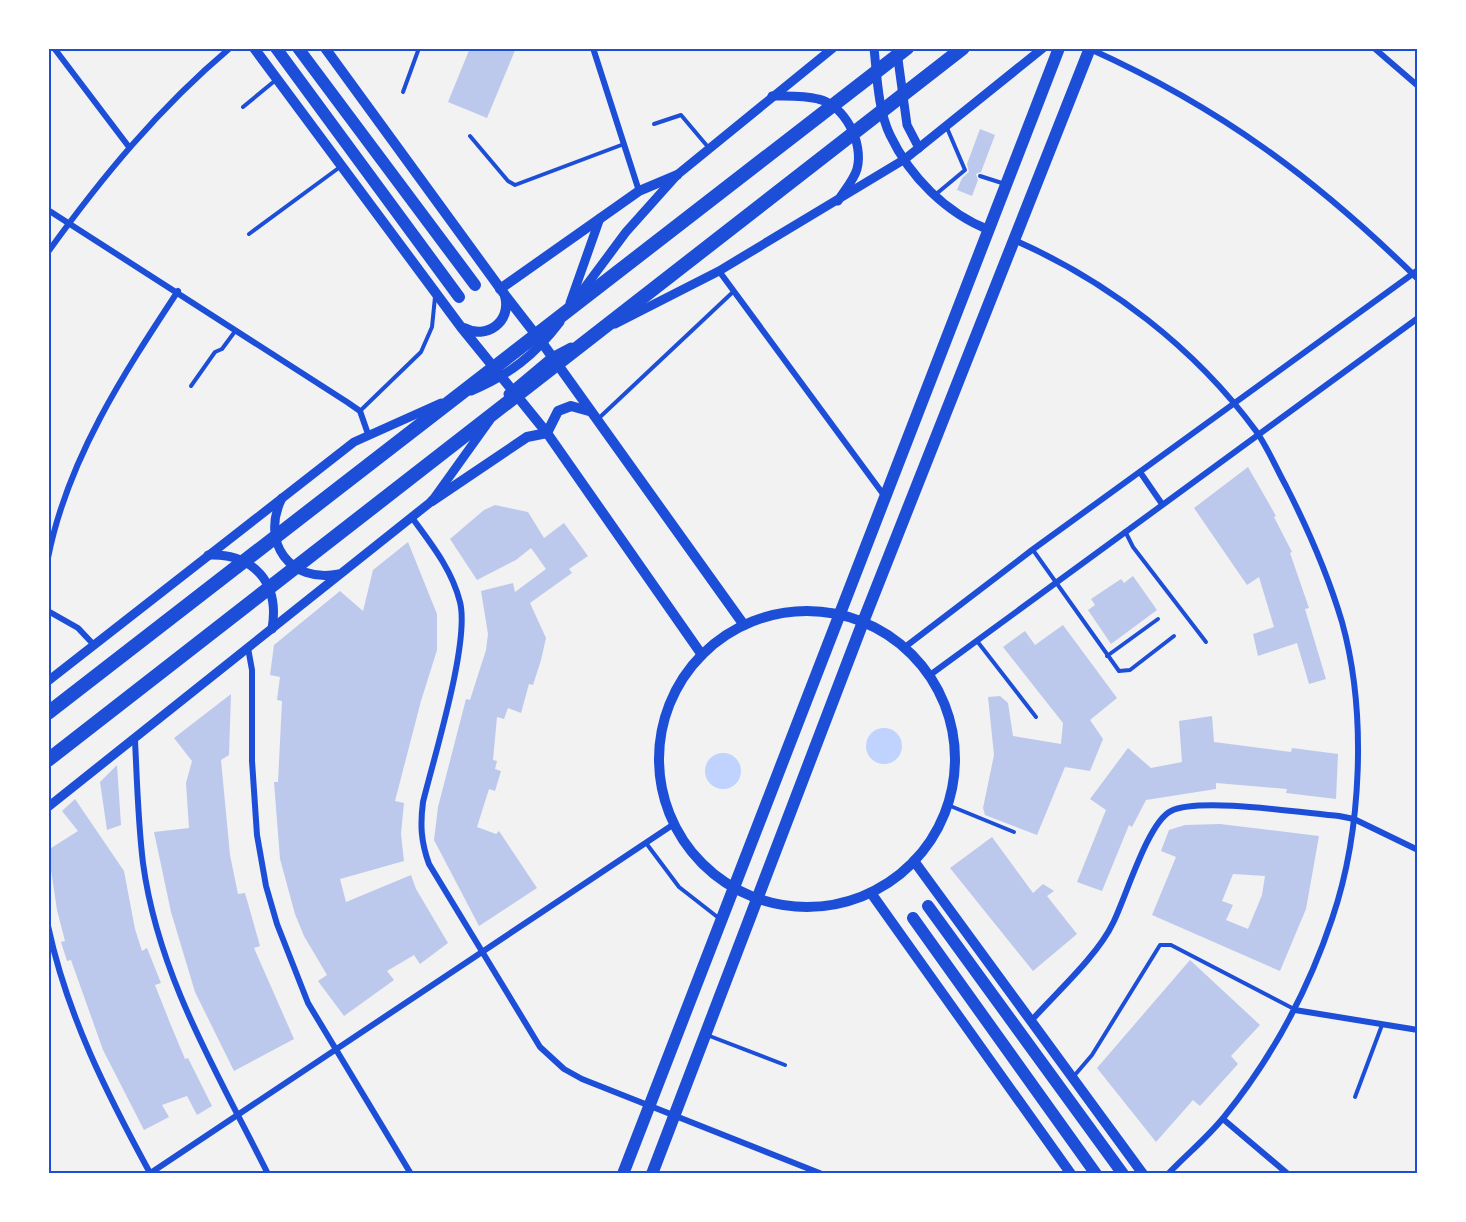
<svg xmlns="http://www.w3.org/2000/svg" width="1466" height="1222" viewBox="0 0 1466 1222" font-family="'Asap Condensed',sans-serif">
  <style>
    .water { fill: #bfd3fe }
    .building { fill: #bdc9ec; fill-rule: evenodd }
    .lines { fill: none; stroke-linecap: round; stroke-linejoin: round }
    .service { stroke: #1d4ed8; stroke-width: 4 }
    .minor { stroke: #1d4ed8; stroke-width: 6 }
    .tertiary { stroke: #1d4ed8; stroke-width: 9 }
    .secondary { stroke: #1d4ed8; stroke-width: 10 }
    .primary { stroke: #1d4ed8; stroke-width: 12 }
    .motorway { stroke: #1d4ed8; stroke-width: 14 }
    .neatline { fill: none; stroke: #1d4ed8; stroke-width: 2 }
  </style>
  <rect width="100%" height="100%" fill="#f2f2f2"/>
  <!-- water -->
  <g class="water">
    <circle cx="884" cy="746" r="18"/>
    <circle cx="723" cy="771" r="18"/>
  </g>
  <!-- building -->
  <g class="building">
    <path d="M470,48h46l-29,70 -39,-16z"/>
    <path d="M980,129l15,6 -14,37 -5,2 2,6 -6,16 -15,-6 5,-12 7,-6 -2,-8z"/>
    <path d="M1248,467l28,49 -2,1 18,35 -2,1 19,55 -4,1 21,70 -17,5 -12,-41 -39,13 -5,-22 21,-7 -15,-50 -12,8 -53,-77z"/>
    <path d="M495,505l33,7 16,26 20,-15 24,33 -19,13 3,4 -42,30 16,35 -5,22 -8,25 -4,-1 -8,29 -13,-5 -4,11 -7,-2 -4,43 4,1 -2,8 6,2 -6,20 -6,-2 -12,38 19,7 3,-3 38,57 -58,38 -45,-86 4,-33 28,-108 4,1 16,-50 2,-16 -7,-43 32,-8 2,9 31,-23 -15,-21 -15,12 -39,20 -27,-41 34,-29z"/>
    <path d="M408,542l29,72v36l-16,51 -26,100 9,2 -3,31 3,27 -64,18 6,23 65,-27 5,14 32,54 -28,21 -6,-9 -27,16 7,9 -50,36 -26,-35 9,-6 -23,-39 -9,-22 -15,-55 -6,-77h4l4,-81 -5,-1 3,-23 -10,-2 4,-30 66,-54 23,20 10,-41z"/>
    <path d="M1133,576l24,34 -46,34 -23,-34 7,-5 -4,-6 30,-20 3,4z"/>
    <path d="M1063,625l54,73 -27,22 13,19 -13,32 -25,-4 -28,68 -52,-20 -2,-7 11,-53 -6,-58 12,-1 8,7 5,33 48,8 2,-21 -60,-76 22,-16 10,14z"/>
    <path d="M231,694l-2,61 -8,5 9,95 8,39 7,-1 15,53 -6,2 40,91 -60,32 -39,-79 -24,-80 -17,-80 35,-4 -3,-45 6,-22 -18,-23z"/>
    <path d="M1212,716l2,26 77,10 1,-4 46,6 -2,45 -50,-6 1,-4 -71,-6v6l-70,11 -14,27 -3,-2 -27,66 -25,-9 29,-72 -16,-11 38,-51 23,20 31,-6 -3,-41z"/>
    <path d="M117,765l4,60 -14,5 -7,-48z"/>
    <path d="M75,799l49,72 11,58 7,22 5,-3 14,35 -6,2 15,38 15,36 3,-1 24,48 -15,9 -10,-19 -25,9 7,12 -25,13 -41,-80 -32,-90 -4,1 -6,-19 4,-1 -8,-31 -9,-60 30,-19 -16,-20z"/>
    <path d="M1220,824l99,12 -13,73 -26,62 -128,-56 24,-58 -15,-6 8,-21 16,-5zM1233,874l32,2 -3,19 -14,34 -22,-9 7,-15 -11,-4z"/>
    <path d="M992,837l41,56 10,-9 11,7 -7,5 30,38 -44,37 -83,-103z"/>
    <path d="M1190,960l70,65 -29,31 7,8 -38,42 -7,-6 -37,42 -59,-74z"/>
  </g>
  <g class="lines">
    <!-- service -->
    <g class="service">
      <path d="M403,92l16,-44"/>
      <path d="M243,107l34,-28"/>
      <path d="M654,124l27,-9 27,32"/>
      <path d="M470,136l38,45 7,4 109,-41"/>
      <path d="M980,176l25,8"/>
      <path d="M935,195l30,-25 -18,-42"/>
      <path d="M249,234l91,-67"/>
      <path d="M191,386l24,-34 7,-3 14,-19"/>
      <path d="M360,411l61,-59 11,-25 3,-30"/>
      <path d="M599,418l135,-127"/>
      <path d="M1125,531l8,16 73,95"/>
      <path d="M1033,550l86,121 11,-1 44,-34"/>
      <path d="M977,641l59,76"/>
      <path d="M1107,656l51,-37"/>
      <path d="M948,805l66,27"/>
      <path d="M646,843l33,44 41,32"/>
      <path d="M707,1035l78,30"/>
      <path d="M1074,1076l18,-21 68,-110h11l123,64"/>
      <path d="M1355,1097l27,-72"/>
    </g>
    <!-- minor -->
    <g class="minor">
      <path d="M54,48l75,99"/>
      <path d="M593,48l46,143"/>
      <path d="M1374,48l44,38"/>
      <path d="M1090,49c131,59 226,130 328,230"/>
      <path d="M48,210l299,192 13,9 8,23"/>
      <path d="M1014,240c94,41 181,108 242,191 12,17 20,37 30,55 22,43 42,89 56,136 25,90 20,209 -10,297 -24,72 -61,140 -108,198 -17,21 -38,38 -56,57"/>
      <path d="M48,252c54,-75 111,-144 182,-204"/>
      <path d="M719,271l167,227"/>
      <path d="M1140,472l22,32"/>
      <path d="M413,519c19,26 39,51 47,83 10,40 -26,155 -37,200 -3,23 -2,40 6,62l111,183 24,22 18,10 240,95"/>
      <path d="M48,558c19,-98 76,-185 130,-267"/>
      <path d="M48,611l30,17 16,17"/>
      <path d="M905,647l127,-97 386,-280"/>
      <path d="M248,648l4,22v91l5,74 9,51 11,38 31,79 103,171"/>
      <path d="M930,675l488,-357"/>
      <path d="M135,740c2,41 3,82 8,123 15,113 75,211 125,311"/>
      <path d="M48,926c19,89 59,168 102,247"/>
      <path d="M1295,1010l123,20"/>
      <path d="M1031,1021c25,-28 67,-66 82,-98 13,-26 35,-101 58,-112 29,-14 132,2 168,5l15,3 64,31"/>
      <path d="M1223,1119l65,55"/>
      <path d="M149,1174l525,-350"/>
    </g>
    <!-- tertiary -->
    <g class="tertiary">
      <path d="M874,48c3,28 4,62 16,87 20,42 56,78 99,95"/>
      <path d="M897,52l10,73 12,23"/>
      <path d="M772,96c14,0 31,-1 46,3 27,6 46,44 39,70 -3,11 -14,23 -19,32"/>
      <path d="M577,298l49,-66 51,-57 156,-127"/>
      <path d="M570,303l30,-85"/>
      <path d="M615,324l104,-53 186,-112 138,-111"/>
      <path d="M471,391c38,-16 64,-36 89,-69"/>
      <path d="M508,394l44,-37 19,-10"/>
      <path d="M282,498c-22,44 8,86 57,76"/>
      <path d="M208,555c46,-2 72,28 64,74"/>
      <path d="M48,681l306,-239 87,-39"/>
      <path d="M48,807l384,-306 58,-81"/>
    </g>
    <!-- secondary -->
    <g class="secondary">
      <path d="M254,48l207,279 86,106 155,222"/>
      <path d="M325,48l180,247 38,49 201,281"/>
      <path d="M500,289l139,-98 38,-16"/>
      <path d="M464,328c22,12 48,-6 41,-32"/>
      <path d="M432,501l95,-64 20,-4 11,-22 13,-5 18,5"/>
      <circle cx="807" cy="759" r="148"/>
      <path d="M914,861l229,313"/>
      <path d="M871,893l200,281"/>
    </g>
    <!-- primary -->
    <g class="primary">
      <path d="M276,48l183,249"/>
      <path d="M298,48l177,237"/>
      <path d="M928,906l195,268"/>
      <path d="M913,918l183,256"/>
      <path d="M623,1174l436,-1126"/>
      <path d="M652,1174l211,-552 227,-574"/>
    </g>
    <!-- motorway -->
    <g class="motorway">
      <path d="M48,713l859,-665"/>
      <path d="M48,760l915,-712"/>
    </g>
  </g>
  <!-- border -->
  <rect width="1466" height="1222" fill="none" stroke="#ffffff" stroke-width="99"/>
  <rect x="50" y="50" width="1366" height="1122" class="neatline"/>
</svg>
